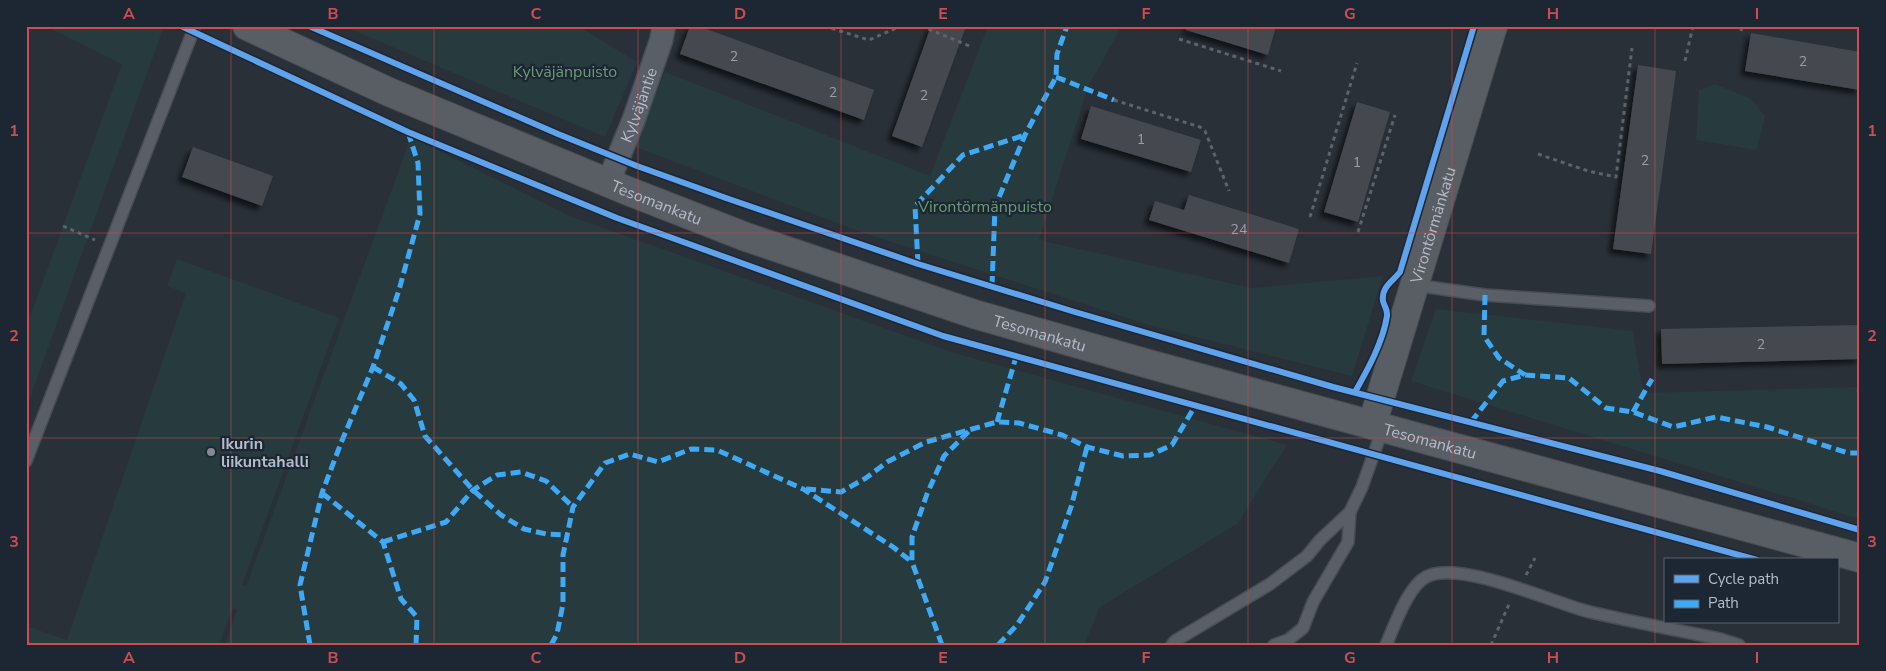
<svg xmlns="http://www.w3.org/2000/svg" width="1886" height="671" viewBox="0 0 1886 671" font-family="'Nunito Sans',sans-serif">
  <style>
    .green { fill: #273a3e }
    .building { fill: #444950; filter: url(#shadow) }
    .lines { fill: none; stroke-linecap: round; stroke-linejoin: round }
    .lane-casing { stroke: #484c53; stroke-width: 14 }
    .street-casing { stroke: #484c53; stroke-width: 25 }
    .secondary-casing { stroke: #484c53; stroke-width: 30 }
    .path { stroke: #5d636a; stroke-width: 3; stroke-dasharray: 4 4; stroke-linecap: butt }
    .lane { stroke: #5a5e66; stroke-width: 11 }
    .street { stroke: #5a5e66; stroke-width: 22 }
    .secondary { stroke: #595d64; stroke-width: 28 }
    .quiet { stroke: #3fa9f5; stroke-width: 5; stroke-dasharray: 10 5; stroke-linecap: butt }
    .cycleway-casing { stroke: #1d2633; stroke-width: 9 }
    .cycleway { stroke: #60a3ed; stroke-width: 6 }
    .grid { fill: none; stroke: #ce4d50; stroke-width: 1; stroke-opacity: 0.55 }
    .poi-dot { fill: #848b96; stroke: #1d2633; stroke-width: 2 }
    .labels { text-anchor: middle; stroke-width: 4.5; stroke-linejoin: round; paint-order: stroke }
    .number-label { font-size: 14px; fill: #989fab }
    .park-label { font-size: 16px; fill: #6b9a76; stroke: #1d2633 }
    .street-label { font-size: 16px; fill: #b4bcc9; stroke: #1d2633 }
    .poi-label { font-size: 16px; font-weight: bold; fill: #b4bcc9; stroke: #1d2633; text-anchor: start }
    .neatline { fill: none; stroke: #ce4d50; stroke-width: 2 }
    .grid-label { font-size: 16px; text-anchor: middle; font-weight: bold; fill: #ce4d50 }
  </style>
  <defs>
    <filter id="shadow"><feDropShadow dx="-4.5" dy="4.5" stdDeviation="2.5" flood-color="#0009"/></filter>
  </defs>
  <rect width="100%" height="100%" fill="#2a3038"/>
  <!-- green -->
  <g class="green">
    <path d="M45,26h111l7,3 -137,380v-93l4,1 92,-253z"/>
    <path d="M343,26h235l59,36 -32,75z"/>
    <path d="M988,26h134l-34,61 -49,153 212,48 132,-12 -31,100 -203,-51 -285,-92 -229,-86 30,-75 265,104z"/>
    <path d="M1715,84l36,15 14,17 -8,34 -61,-10 3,-50z"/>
    <path d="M411,137l156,78 384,137 336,93 -50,79 -137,83 -16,38h-859l12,-35 -4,-2 -14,37h-193v-19l41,14 119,-347 -19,-7 10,-27 162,59 -97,267 4,2z"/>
    <path d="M1436,309l197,22 10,62 217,-6v132l-449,-138z"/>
  </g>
  <!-- building -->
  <g class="building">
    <path d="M690,26h8l176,64 -10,30 -184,-66z"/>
    <path d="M931,26h35l-44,121 -30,-11z"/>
    <path d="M1187,26h89l-8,29 -82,-25z"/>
    <path d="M1751,33l109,19v38l-115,-19z"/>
    <path d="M1638,65l38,6 -25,183 -38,-5z"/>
    <path d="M1357,102l33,10 -32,110 -34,-10z"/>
    <path d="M1091,106l110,34 -10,32 -110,-33z"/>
    <path d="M193,147l80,29 -11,30 -80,-29z"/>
    <path d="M1189,195l110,34 -10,34 -140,-43 6,-19 29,9z"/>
    <path d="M1860,325v34l-198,5 -1,-35z"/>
  </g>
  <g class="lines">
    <!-- lane casing -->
    <g class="lane-casing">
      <g id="lane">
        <path d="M1414,285l71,10 164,11"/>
        <path d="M26,461l169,-435"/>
        <path d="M1172,645l3,-4 95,-57 37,-28 13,-16 30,-28"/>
        <path d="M1274,645l14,-5 15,-12 10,-26 35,-60 2,-30 12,-25 21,-59"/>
        <path d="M1386,645c8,-18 22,-59 40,-68 33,-18 127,26 164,35 43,10 86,18 130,27l19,6"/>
      </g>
    </g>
    <!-- street casing -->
    <g class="street-casing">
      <g id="street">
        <path id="s1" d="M608,183l26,-64 27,-78 3,-15"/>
      </g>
    </g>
    <!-- secondary casing -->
    <g class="secondary-casing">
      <g id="secondary">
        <path id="s2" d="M247,26l142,66 239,99 118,46 228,77 171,49 715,195"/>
        <path id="s3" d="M1372,425l121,-399"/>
      </g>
    </g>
    <!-- path -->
    <g class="path">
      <path d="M824,26l45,14 32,-14"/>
      <path d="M921,26l51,21"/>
      <path d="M1741,31l1,-5"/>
      <path d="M1179,39l102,32"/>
      <path d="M1685,61l8,-35"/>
      <path d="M1114,100l86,27 5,4 24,60"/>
      <path d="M1538,154l50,17 28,6 16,-129"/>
      <path d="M1310,217l47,-154"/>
      <path d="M63,226l32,14"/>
      <path d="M1358,232l37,-117"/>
      <path d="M1526,575l9,-17"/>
      <path d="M1491,645l19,-43"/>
    </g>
    <!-- lane -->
    <use href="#lane" class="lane"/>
    <!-- street -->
    <use href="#street" class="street"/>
    <!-- secondary -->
    <use href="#secondary" class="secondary"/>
    <!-- quiet -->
    <g class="quiet">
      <path d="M1056,77l58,23"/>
      <path d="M918,264l-3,-58 48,-51 62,-20"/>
      <path d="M992,286l3,-79 30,-72 31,-58 1,-23 10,-28"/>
      <path d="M1485,295l-1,41 15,22 26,17"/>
      <path d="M373,367l28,17 13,16 11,36 48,54 28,25 23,14 22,5 22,1"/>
      <path d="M1633,412l19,-33"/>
      <path d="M997,422l19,-65"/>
      <path d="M1471,422l32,-41 22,-6 44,3 37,30 27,4 40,15 43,-10 51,10 81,26h12"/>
      <path d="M806,489l35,3 25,-14 21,-16 39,-20 71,-20 22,1 43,12 25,12 36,9 27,-1 22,-10 23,-39"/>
      <path d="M322,493l61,49 18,57 16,18 -1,28"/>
      <path d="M383,542l63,-20 27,-32 24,-15 24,-3 25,9 27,26"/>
      <path d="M310,645l-10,-60 22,-92 19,-50 32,-76 26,-77 21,-76 -2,-51 -10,-31"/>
      <path d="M551,645l6,-11 6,-30v-49l10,-48 32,-44 25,-9 28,8 33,-13 26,1 86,39 90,58 19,15"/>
      <path d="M942,645l-30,-83v-25l15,-43 17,-38 26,-26"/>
      <path d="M998,645l19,-20 28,-43 26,-75 16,-60"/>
    </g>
    <!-- cycleway casing -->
    <g class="cycleway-casing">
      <g id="cycleway">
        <path d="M181,26l227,106 209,86 326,118 814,224"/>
        <path d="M309,26l249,108 79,32 89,32 192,66 157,48 258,75 327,84 200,59"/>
        <path d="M1355,392c13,-23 28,-50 32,-76 1,-6 -3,-10 -4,-15 -2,-14 10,-20 17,-29l74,-246"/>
      </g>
    </g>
    <!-- cycleway -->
    <use href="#cycleway" class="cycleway"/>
  </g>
  <!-- grid -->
  <path class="grid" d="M231,26v619M434,26v619M638,26v619M841,26v619M1045,26v619M1248,26v619M1452,26v619M1655,26v619M26,233h1834M26,438h1834"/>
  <!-- markers -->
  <circle class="poi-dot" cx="211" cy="452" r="5"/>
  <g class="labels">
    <!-- number labels -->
    <g class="number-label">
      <text x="734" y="61">2</text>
      <text x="1803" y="66">2</text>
      <text x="833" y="97">2</text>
      <text x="924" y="100">2</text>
      <text x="1141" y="144">1</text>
      <text x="1645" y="165">2</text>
      <text x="1357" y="167">1</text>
      <text x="1239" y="234">24</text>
      <text x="1761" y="349">2</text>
    </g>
    <!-- park labels -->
    <g class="park-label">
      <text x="565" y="77">Kylväjänpuisto</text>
      <text x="985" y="212">Virontörmänpuisto</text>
    </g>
    <!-- street labels -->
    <g class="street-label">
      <text dy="6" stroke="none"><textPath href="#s1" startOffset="84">Kylväjäntie</textPath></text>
      <text dy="6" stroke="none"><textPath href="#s2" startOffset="446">Tesomankatu</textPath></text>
      <text dy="6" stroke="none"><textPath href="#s3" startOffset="209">Virontörmänkatu</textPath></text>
      <text dy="6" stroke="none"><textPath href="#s2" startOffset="851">Tesomankatu</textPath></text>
      <text dy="6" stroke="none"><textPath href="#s2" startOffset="1256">Tesomankatu</textPath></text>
    </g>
    <!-- poi labels -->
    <g class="poi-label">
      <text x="221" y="449">Ikurin<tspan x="221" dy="18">liikuntahalli</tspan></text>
    </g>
  </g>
  <!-- border -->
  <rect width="1886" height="671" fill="none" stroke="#1d2633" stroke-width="55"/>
  <!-- legend -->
  <rect x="1664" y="558" width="175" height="65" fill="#1d2633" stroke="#59626f"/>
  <rect x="1674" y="575" width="25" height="8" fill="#60a3ed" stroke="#59626f"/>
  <text x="1708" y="584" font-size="15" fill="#b4bcc9">Cycle path</text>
  <rect x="1674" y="600" width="25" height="8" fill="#3fa9f5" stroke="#59626f"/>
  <text x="1708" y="608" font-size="15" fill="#b4bcc9">Path</text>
  <rect x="28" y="28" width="1830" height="616" class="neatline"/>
  <g class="grid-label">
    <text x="129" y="19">A</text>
    <text x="333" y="19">B</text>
    <text x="536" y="19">C</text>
    <text x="740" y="19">D</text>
    <text x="943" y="19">E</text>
    <text x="1146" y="19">F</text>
    <text x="1350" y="19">G</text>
    <text x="1553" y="19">H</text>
    <text x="1757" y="19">I</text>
    <text x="14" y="136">1</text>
    <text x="1872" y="136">1</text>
    <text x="14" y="341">2</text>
    <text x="1872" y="341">2</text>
    <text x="14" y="547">3</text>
    <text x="1872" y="547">3</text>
    <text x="129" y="663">A</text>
    <text x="333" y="663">B</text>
    <text x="536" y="663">C</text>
    <text x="740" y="663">D</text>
    <text x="943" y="663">E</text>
    <text x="1146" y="663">F</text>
    <text x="1350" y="663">G</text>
    <text x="1553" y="663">H</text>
    <text x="1757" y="663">I</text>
  </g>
</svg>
